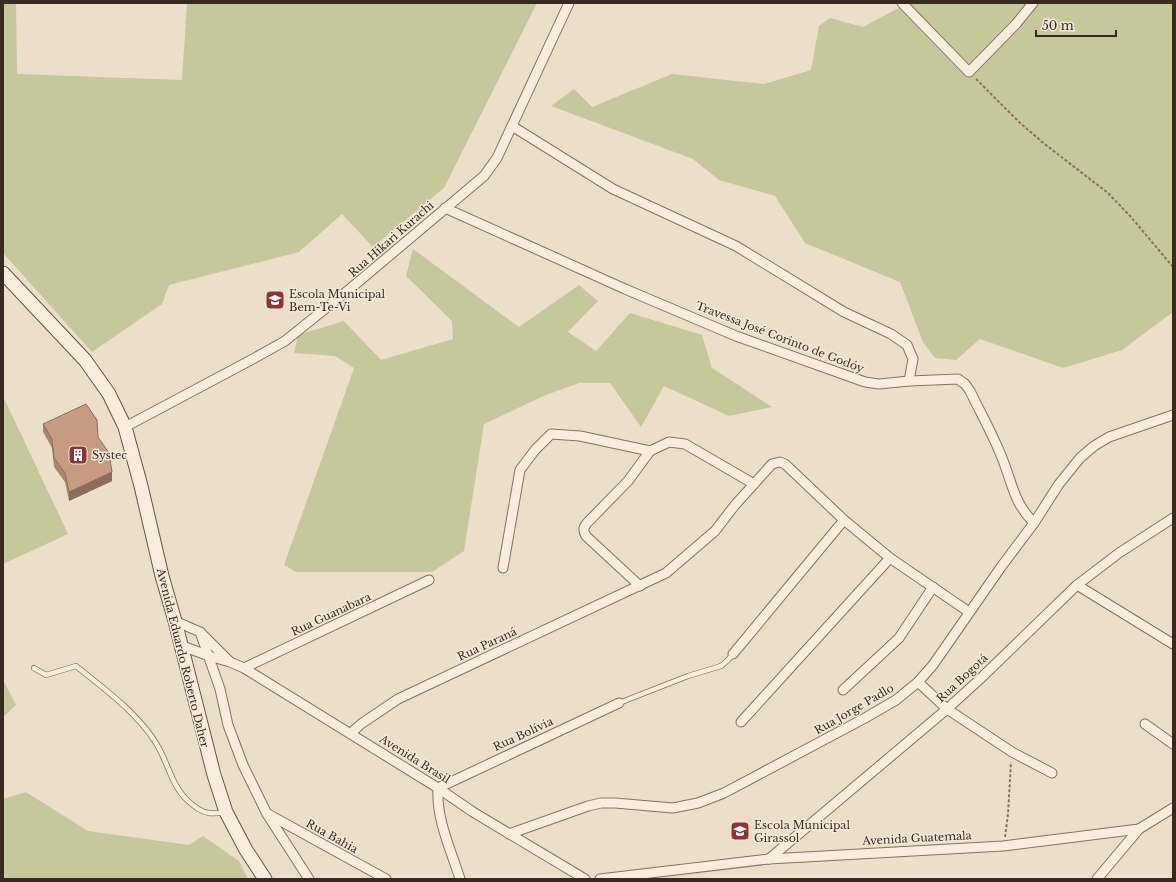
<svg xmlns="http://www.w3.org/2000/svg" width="1176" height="882" viewBox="0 0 1176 882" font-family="'Libre Baskerville',serif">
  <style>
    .green { fill: #c4c89b }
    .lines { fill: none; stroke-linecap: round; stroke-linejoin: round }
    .service-casing { stroke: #85725e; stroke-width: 6 }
    .minor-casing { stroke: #85725e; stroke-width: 11 }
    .secondary-casing { stroke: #675441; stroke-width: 15 }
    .path { stroke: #85725e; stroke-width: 2; stroke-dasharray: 3 2; stroke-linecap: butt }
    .service { stroke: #f6edda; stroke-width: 4.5 }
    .minor { stroke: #f6edda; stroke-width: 9 }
    .secondary { stroke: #f6edda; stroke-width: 13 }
    .wall { fill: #aa866e }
    .shaded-wall { fill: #8b6d5a }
    .building { fill: #c69c80; stroke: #8b6d5a }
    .labels { text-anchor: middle; stroke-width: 3; stroke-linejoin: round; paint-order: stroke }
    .street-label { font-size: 11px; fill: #372b20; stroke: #f3ead6 }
    .poi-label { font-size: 11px; fill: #372b20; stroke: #f3ead6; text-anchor: start }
  </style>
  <rect width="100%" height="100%" fill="#ebe0c7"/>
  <!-- green -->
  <g class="green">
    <path d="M3,3h13l1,71 165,6 5,-77h350l-93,185 -71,59 -31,-33 -43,38 -130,33 -7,19 -70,48 -89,-99z"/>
    <path d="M908,3h265v309l-51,38 -59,18 -83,-29 -24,21 -21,-2 -12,-16 -23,-60 -95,-39 -30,-47 -56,-16 -26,-21 -142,-53 23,-17 18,18 80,-33 92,10 47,-14 8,-44 11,-8 33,9z"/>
    <path d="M413,249l106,78 60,-42 19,16 -30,31 28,19 34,-38 72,22 10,33 60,39 -43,9 -65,-30 -23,41 -31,-44h-31l-38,14 -57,27 -20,127 -32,21h-136l-12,-7 70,-197 -19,-12 -41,-3 4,-18 46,-14 37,39 72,-21 -1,-18 -46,-45z"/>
    <path d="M3,396l65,138 -65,30z"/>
    <path d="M3,680l13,25 -13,12z"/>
    <path d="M26,792l62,39 101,14 14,-9 36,25 9,18h-245v-80z"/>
  </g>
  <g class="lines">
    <!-- service casing -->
    <g class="service-casing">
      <g id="service">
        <path d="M34,668l12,7 30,-9c27,22 59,45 78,74 13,18 16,43 32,59 6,6 15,13 23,14 5,1 11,0 16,-1"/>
        <path d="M619,703l69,-27 33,-10 7,-6 5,-6"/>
      </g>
    </g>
    <!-- minor casing -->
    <g class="minor-casing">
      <g id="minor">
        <path d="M902,3l67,69 47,-48 17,-21"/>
        <path d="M512,126l101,63 123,57 108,66 47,22 16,11 6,14 -4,22"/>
        <path d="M445,208l180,81 111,47 129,46 14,2 30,-3 49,-2 7,5 5,7c11,23 25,47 34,72 9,24 11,41 30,60"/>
        <path d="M125,427l126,-67 34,-19 66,-53 133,-112 13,-18 72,-155"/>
        <path d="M503,568l17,-98 15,-20 16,-16 29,2 70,15"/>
        <path d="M1077,585l96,59"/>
        <path d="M640,586l-54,-50c-3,-6 -3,-8 1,-13l41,-42 22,-30 19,-9 16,2 69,40"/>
        <path d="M175,621l25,11 29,29"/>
        <path d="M200,632l20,57 8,36 15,40 24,49 42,65"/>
        <path d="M180,645l29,11 21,6 14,6 194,120 35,24 112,67"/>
        <path d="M733,654l111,-134"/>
        <path d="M244,668l185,-88"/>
        <path d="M918,682l29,27 65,43 40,21"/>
        <path d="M843,690l56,-52 34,-51"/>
        <path d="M741,722l149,-164"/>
        <path d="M1145,724l28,20"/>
        <path d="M351,733l10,-9 37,-25 268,-126 49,-42 20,-26 37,-41 8,-2 5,2 59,56 46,38 79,54"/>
        <path d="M268,814l118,65"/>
        <path d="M509,834l79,-28 13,-3h14l58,5 25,-5 26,-10 141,-75 31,-18 22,-18 15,-17 68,-98 33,-44 25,-39 21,-26 14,-12 15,-9 64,-22"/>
        <path d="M769,859l178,-150 33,-30 97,-94 42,-32 54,-35"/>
        <path d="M460,879c-9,-29 -24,-60 -22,-91l181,-85"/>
        <path d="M600,879l169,-20 234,-13 136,-17"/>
        <path d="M1097,879l42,-50 34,-21"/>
      </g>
    </g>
    <!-- secondary casing -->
    <g class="secondary-casing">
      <path id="secondary" d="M3,273l82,87 24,34 16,33 16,59 21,90 13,45 39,154 12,37 20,38 19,29"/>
    </g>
    <!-- path -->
    <g class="path">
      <path d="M976,79l42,42 24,21 66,51 23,24 42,50"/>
      <path d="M1005,837l3,-23 3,-52"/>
    </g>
    <!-- service -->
    <use href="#service" class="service"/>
    <!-- minor -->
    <use href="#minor" class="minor"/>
    <!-- secondary -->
    <use href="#secondary" class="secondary"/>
  </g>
  <!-- wall -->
  <path class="wall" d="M43,424l55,13 14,44 -43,20 -4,-19 -11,-15 -2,-19 -9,-16z"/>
  <!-- shaded-wall -->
  <path class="shaded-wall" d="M112,472v9l-43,20v-9z"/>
  <!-- building -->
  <path class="building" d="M86,404l11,16 1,17 11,16 3,19 -43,20 -4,-19 -11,-15 -2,-19 -9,-15z"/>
  <!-- icons -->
  <defs>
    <g id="school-square" transform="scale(1)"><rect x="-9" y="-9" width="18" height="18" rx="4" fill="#903234" stroke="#f3ead6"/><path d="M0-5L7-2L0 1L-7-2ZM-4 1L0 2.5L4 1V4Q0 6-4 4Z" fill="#fff"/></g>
    <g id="building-square" transform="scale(1)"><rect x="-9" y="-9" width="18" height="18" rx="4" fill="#903234" stroke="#f3ead6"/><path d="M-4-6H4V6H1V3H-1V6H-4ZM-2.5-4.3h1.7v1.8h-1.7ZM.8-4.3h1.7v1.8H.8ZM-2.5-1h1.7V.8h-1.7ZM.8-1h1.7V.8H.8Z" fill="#fff"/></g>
  </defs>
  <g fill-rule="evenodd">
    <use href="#school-square" x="275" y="300"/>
    <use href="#building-square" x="78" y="455"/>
    <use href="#school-square" x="740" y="831"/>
  </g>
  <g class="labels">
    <!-- street labels -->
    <g class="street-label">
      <text transform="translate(391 239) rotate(-41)" y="4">Rua Hikari Kurachi</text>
      <text transform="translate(780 337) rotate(21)" y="4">Travessa José Corinto de Godóy</text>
      <text transform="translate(331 614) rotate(-25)" y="4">Rua Guanabara</text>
      <text transform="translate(487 644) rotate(-25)" y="4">Rua Paraná</text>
      <text transform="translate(183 658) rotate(76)" y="4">Avenida Eduardo Roberto Daher</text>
      <text transform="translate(962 678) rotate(-43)" y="4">Rua Bogotá</text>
      <text transform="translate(854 709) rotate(-30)" y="4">Rua Jorge Padlo</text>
      <text transform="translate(523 734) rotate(-25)" y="4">Rua Bolívia</text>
      <text transform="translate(415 759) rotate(32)" y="4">Avenida Brasil</text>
      <text transform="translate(332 836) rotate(29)" y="4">Rua Bahia</text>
      <text transform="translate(917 838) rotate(-3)" y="4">Avenida Guatemala</text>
    </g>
    <!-- poi labels -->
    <g class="poi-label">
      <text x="289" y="298">Escola Municipal<tspan x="289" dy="13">Bem-Te-Vi</tspan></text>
      <text x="92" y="459">Systec</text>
      <text x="754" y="829">Escola Municipal<tspan x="754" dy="13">Girassol</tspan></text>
    </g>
  </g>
  <!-- border -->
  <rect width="1176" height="882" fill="none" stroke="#372b20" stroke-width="8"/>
  <!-- scale -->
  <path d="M1036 30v6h80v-6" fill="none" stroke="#372b20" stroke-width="2"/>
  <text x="1042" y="30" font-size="12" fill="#372b20" stroke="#f3ead6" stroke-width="3" paint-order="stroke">50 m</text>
</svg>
